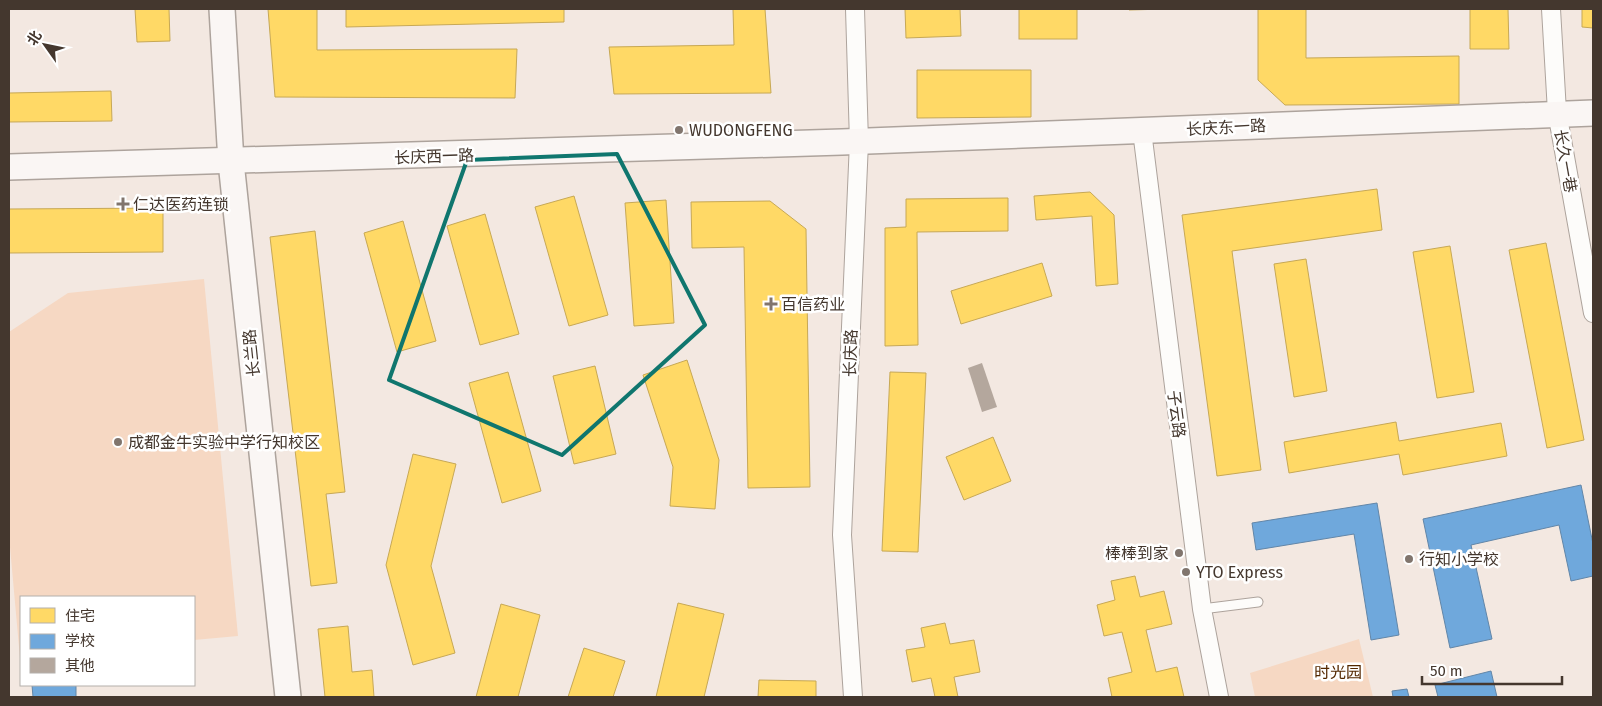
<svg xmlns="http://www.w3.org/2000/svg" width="1602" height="706" viewBox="0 0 1602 706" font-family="'Fira Sans','Noto Sans SC',sans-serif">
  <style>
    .green { fill: #f6d8c3 }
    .homes { fill: #ffd966; stroke: #c7a855 }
    .schools { fill: #6fa8dc; stroke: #6286a8 }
    .building { fill: #b4a79d }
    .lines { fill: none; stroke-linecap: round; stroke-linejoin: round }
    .lane-casing { stroke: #ada39c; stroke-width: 11 }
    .street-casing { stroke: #ada39c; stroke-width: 20 }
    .secondary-casing { stroke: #ada39c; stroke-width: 28 }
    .lane { stroke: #fdfcfa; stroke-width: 9 }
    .street { stroke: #fdfcfa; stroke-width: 18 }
    .secondary { stroke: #faf6f4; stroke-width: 25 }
    .marked { fill: none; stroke: #0f766e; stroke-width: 4; stroke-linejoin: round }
    .poi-dot { fill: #81756d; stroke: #fff; stroke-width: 2 }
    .labels { text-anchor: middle; stroke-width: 5; stroke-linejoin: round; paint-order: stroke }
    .street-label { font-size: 16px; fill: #44372e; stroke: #fff }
    .poi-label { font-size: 16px; fill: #44372e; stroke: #fff; text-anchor: start }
    .park-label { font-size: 16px; fill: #542800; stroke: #fff }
  </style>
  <rect width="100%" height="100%" fill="#f3e8e1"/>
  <!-- green -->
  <g class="green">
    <path d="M204,279l34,357 -44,4v-43h-173l-1,61 -11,-122v-204l59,-39z"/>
    <path d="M1359,639l14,58h-118l-5,-24z"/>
  </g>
  <!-- homes -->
  <g class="homes">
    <path d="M135,9h34l1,32 -33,1z"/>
    <path d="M268,9h49v41l200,-1 -2,49 -240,-1z"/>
    <path d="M346,9h218v13l-218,5z"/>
    <path d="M733,9h32l6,84 -157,1 -5,-47 125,-2z"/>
    <path d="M905,9h55l1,27 -55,2z"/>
    <rect x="1019" y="9" width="58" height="30"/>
    <path d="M1129,9h37l-37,1z"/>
    <path d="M1258,9h48v49l153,-2v48l-174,1 -27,-25z"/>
    <path d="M1470,9h38l1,40h-39z"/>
    <path d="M1582,9h11v19l-11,-1z"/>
    <path d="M917,70h114v47l-114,1z"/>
    <path d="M9,81v12l102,-2 1,30 -103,1z"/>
    <path d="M1377,189l5,41 -150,21 29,219 -44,6 -35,-261z"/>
    <path d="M1090,192l24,23 4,69 -22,2 -4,-70 -56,4 -2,-24z"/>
    <path d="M574,196l34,119 -39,11 -34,-119z"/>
    <path d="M1008,198v33l-91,1 1,113 -33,1v-118l21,-1v-28z"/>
    <path d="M666,200l8,123 -40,3 -9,-123z"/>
    <path d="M770,201l36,28 4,258 -62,1 -4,-241 -52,1 -1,-46z"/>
    <path d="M163,208v44l-154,1v-44z"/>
    <path d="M485,214l34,120 -39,11 -33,-119z"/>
    <path d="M403,221l33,120 -39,11 -33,-119z"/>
    <path d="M315,231l30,261 -19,2 11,89 -26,3 -41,-349z"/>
    <path d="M1546,243l38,197 -37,8 -38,-198z"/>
    <path d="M1450,246l24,146 -37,6 -24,-146z"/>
    <path d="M1306,259l21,132 -33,6 -20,-133z"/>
    <path d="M1042,263l10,33 -91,28 -10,-33z"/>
    <path d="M687,360l32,100 -4,49 -45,-3 3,-39 -30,-92z"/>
    <path d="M595,366l21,88 -42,10 -21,-88z"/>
    <path d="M508,372l33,119 -39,12 -33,-120z"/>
    <path d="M890,372l36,1 -8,179 -36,-1z"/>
    <path d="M1396,422l3,19 102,-18 6,33 -104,19 -4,-21 -110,19 -5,-31z"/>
    <path d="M993,437l18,44 -47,19 -18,-43z"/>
    <path d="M413,454l43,10 -25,102 24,87 -42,12 -27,-100z"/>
    <path d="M1135,576l5,21 24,-6 8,33 -26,6 10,42 21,-5 7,30h-72l-4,-19 24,-6 -10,-40 -18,4 -7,-31 18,-5 -4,-19z"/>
    <path d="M678,603l46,11 -20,83h-48z"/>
    <path d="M501,604l39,11 -22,82h-42z"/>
    <path d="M945,623l5,21 24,-4 6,32 -26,5 4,20h-23l-4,-19 -19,4 -6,-32 19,-3 -4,-19z"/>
    <path d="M348,626l4,46 20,-2 2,27h-49l-7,-68z"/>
    <path d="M584,648l41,13 -12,36h-45z"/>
    <path d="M759,680l57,1v16h-58z"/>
  </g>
  <!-- schools -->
  <g class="schools">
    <path d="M1581,485l12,59v32l-22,5 -12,-56 -88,20 21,94 -42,9 -27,-129z"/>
    <path d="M1377,503l22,132 -28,5 -17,-106 -98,16 -4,-27z"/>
    <path d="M1491,671l6,26h-59l-3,-12z"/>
    <path d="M32,685h44v12h-43z"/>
    <path d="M1407,689l2,8h-16l-1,-6z"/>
  </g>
  <!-- building -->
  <path class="building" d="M982,363l15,44 -15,5 -14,-44z"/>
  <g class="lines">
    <!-- lane casing -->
    <g class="lane-casing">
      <path id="lane" d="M1202,609l56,-7"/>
    </g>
    <!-- street casing -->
    <g class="street-casing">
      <g id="street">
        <path d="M1551,9l6,103 36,201"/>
        <path d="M1142,131l60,478 17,88"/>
        <path d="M853,697l-11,-162 17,-393 -4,-133"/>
      </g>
    </g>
    <!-- secondary casing -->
    <g class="secondary-casing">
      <g id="secondary">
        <path d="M222,9l9,153 57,535"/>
        <path d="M9,167l833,-25 751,-29"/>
      </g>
    </g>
    <!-- lane -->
    <use href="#lane" class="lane"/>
    <!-- street -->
    <use href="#street" class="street"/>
    <!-- secondary -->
    <use href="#secondary" class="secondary"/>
  </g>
  <!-- marked area -->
  <path class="marked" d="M617,154l88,171 -143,130 -173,-75 78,-220z"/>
  <!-- markers -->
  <g class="poi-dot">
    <circle cx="679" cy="130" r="5"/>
    <path d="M120.5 196.5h5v5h5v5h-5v5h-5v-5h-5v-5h5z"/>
    <path d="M768.5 296.5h5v5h5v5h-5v5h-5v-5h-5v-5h5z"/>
    <circle cx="118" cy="442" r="5"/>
    <circle cx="1179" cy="553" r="5"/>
    <circle cx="1409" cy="559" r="5"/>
    <circle cx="1186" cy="572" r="5"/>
  </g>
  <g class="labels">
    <!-- street labels -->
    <g class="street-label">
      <text transform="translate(1226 127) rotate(-3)" y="6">长庆东一路</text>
      <text transform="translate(434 156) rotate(-2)" y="6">长庆西一路</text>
      <text transform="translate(1566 161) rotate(80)" y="6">长久一巷</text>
      <text transform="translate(251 353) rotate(-96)" y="6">长兰路</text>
      <text transform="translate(850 353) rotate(-88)" y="6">长庆路</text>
      <text transform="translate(1177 414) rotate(83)" y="6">子云路</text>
    </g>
    <!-- poi labels -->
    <g class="poi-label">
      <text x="689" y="136">WUDONGFENG</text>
      <text x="133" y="210">仁达医药连锁</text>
      <text x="781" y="310">百信药业</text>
      <text x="128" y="448">成都金牛实验中学行知校区</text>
      <text x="1169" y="559" text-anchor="end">棒棒到家</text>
      <text x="1419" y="565">行知小学校</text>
      <text x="1196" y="578">YTO Express</text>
    </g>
    <!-- park labels -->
    <g class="park-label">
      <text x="1338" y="678">时光园</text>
    </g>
  </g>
  <!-- border -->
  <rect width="1602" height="706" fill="none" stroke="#44372e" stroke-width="20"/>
  <!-- legend -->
  <rect x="20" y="596" width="175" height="90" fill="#ffffff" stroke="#b4afab"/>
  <rect x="30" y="608" width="25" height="15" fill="#ffd966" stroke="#b4afab"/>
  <text x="65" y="621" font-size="15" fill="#44372e">住宅</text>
  <rect x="30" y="634" width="25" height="15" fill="#6fa8dc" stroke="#b4afab"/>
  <text x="65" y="646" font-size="15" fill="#44372e">学校</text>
  <rect x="30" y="658" width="25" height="15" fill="#b4a79d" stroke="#b4afab"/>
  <text x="65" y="671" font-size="15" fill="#44372e">其他</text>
  <!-- north arrow -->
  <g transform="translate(45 45) rotate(303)" stroke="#ffffff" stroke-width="4" paint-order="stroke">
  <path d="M0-4L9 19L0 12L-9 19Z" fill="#44372e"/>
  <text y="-8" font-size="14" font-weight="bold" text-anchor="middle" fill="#44372e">北</text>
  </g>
  <!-- scale -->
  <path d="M1422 676v8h140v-8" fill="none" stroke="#44372e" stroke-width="2.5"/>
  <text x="1430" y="676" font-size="15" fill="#44372e" stroke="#ffffff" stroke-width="4" paint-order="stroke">50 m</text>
</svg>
